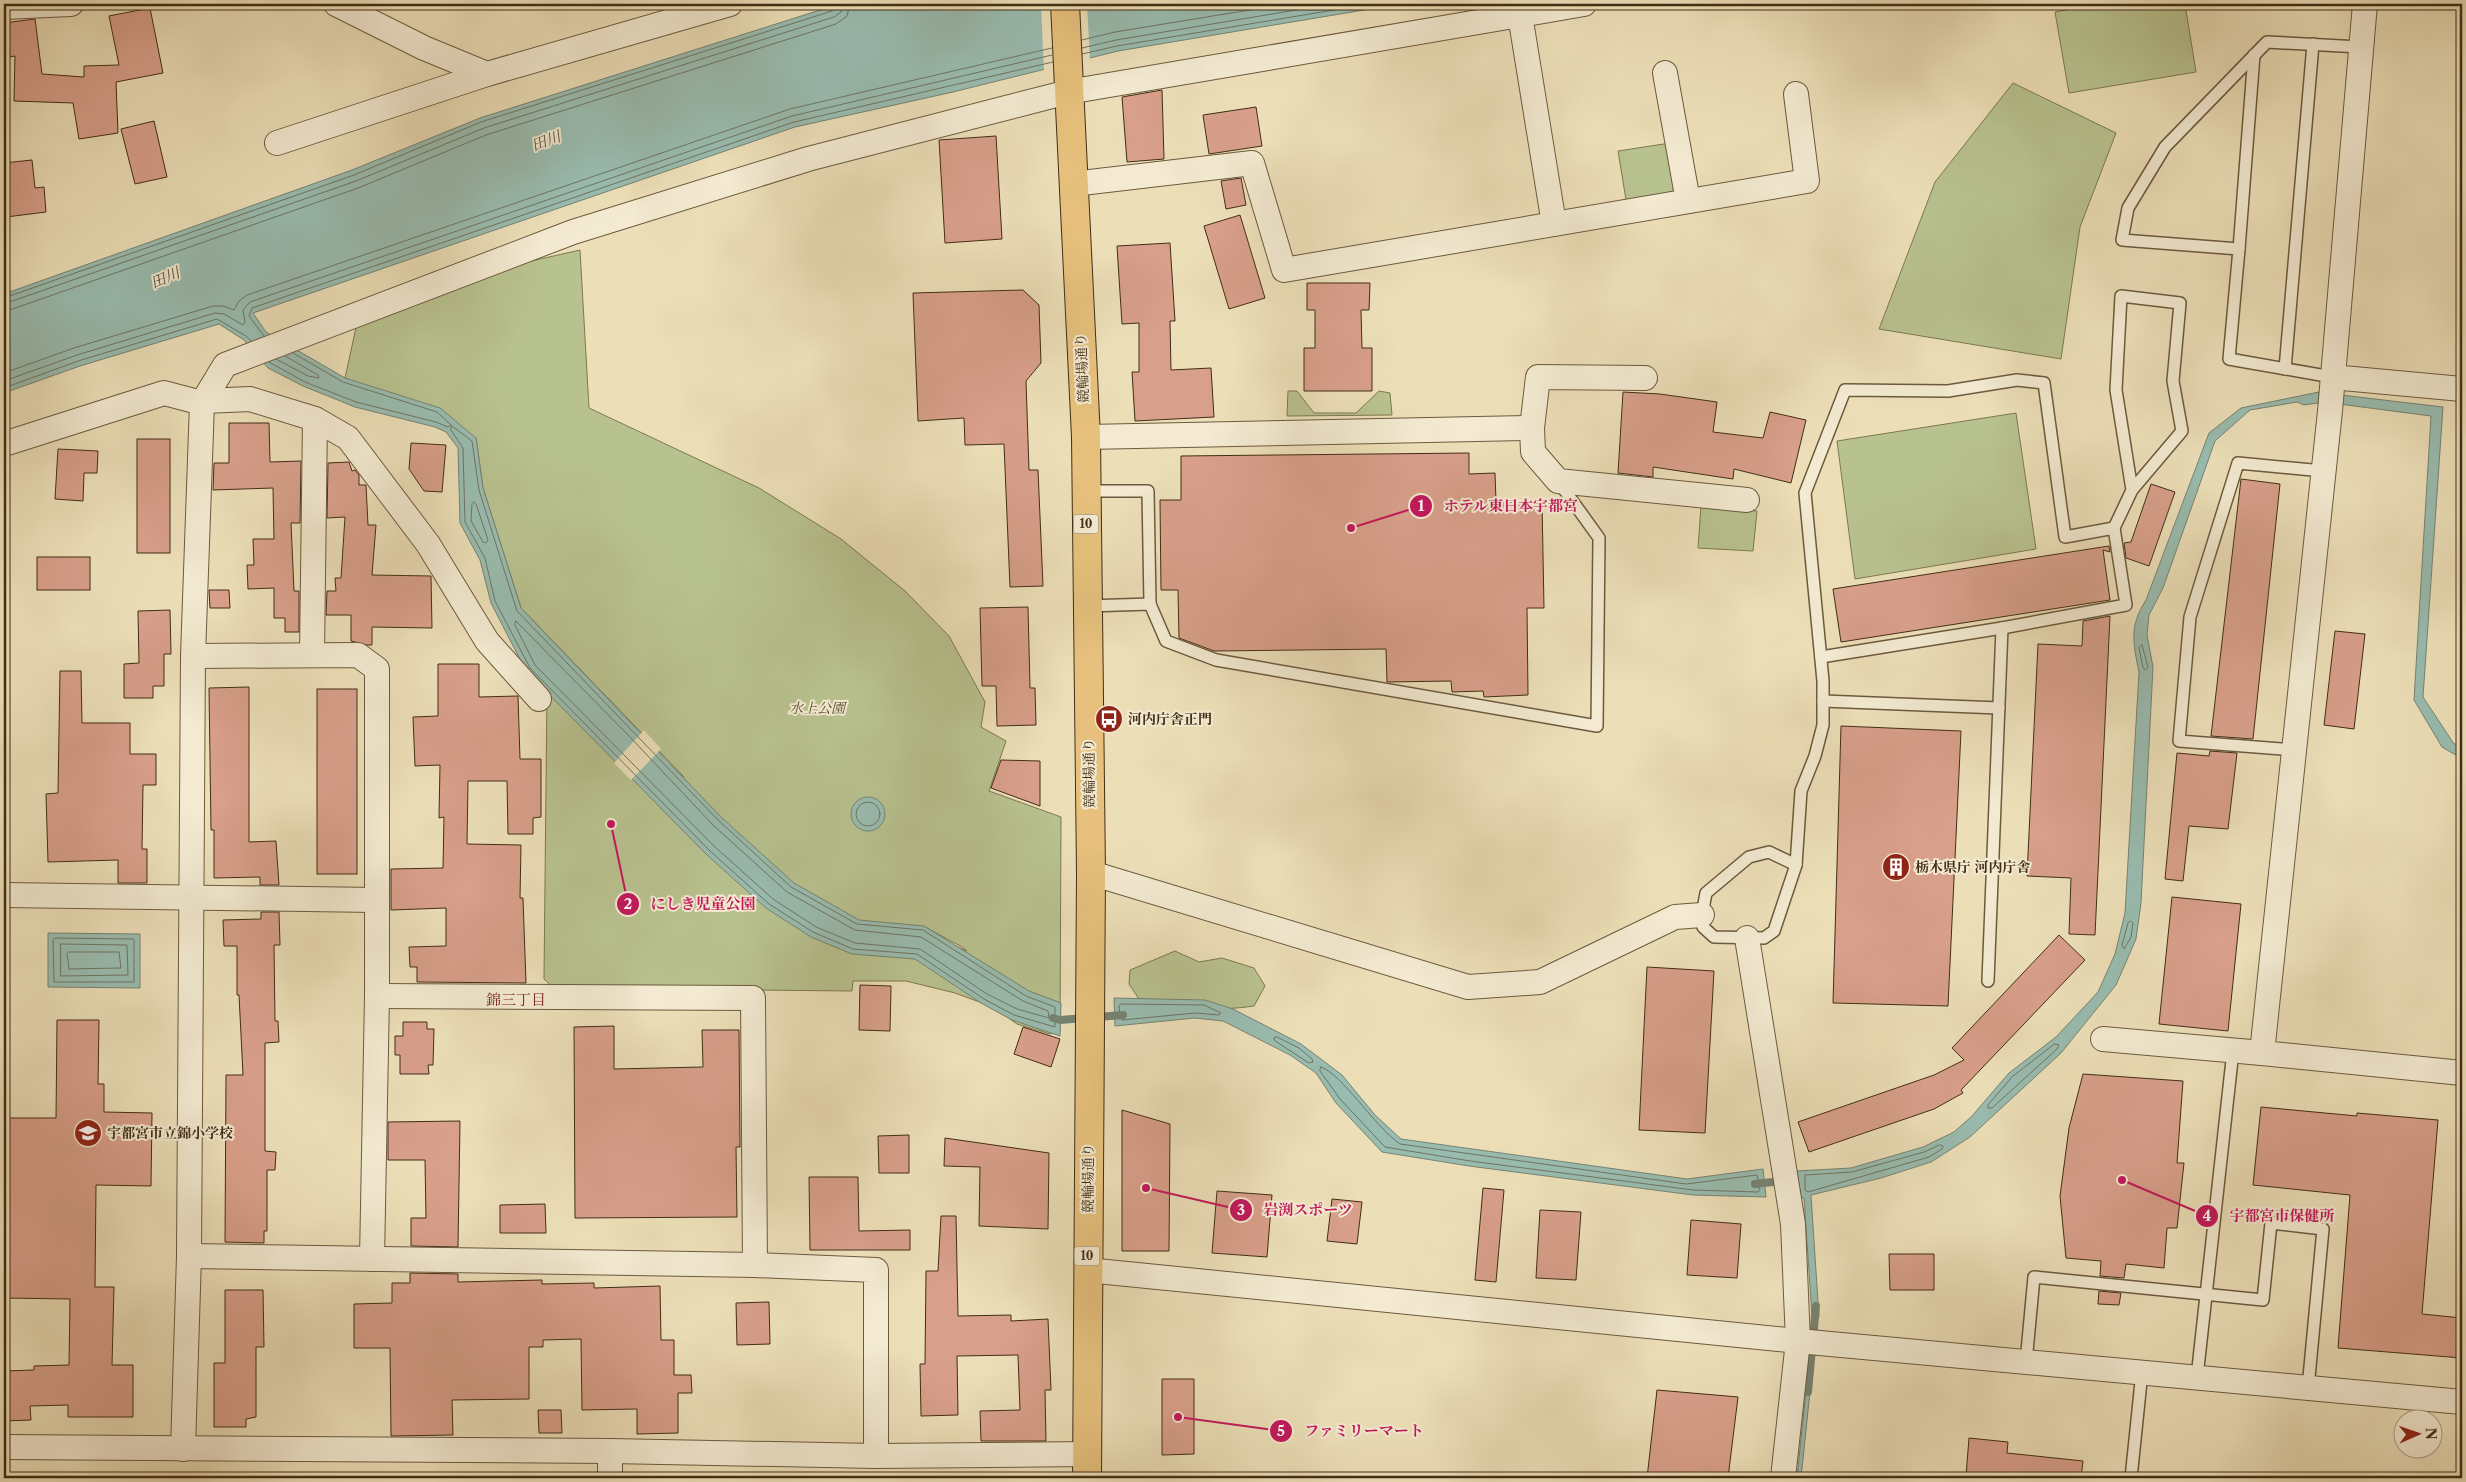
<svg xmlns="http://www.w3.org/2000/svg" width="2466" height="1482" viewBox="0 0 2466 1482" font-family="'Libre Caslon Text','Noto Serif JP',serif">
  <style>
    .green { fill: #b8c28f; stroke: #7d7852; fill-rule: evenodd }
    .water { fill: #99bcb0; stroke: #768372 }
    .pier { fill: #ecdfb8 }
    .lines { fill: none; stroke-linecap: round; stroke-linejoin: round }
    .shore { stroke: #6e7463; stroke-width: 1 }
    .stream { stroke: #768372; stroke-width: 8 }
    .building { fill: #d89f8a; stroke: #422d16 }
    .lane-casing { stroke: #6c5a3e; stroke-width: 14 }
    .street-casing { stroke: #6c5a3e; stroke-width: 26 }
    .primary-casing { stroke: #422d16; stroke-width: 30 }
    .lane { stroke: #f3ead1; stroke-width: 11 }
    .street { stroke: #f3ead1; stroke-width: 24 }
    .primary { stroke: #e6c07c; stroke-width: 28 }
    .labels { text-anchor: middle; stroke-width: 4; stroke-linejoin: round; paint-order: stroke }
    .shield { fill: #f3ead1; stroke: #77664e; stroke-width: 1 }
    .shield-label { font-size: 12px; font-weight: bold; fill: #422d16 }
    .street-label { font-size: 14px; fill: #422d16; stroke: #f3ead1 }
    .park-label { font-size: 14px; font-style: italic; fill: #5a4b2e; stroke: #f3ead1 }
    .poi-label { font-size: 14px; font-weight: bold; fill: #422d16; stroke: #f3ead1; text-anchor: start }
    .water-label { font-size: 15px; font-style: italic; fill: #58513c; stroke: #f3ead1 }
    .neighbourhood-label { font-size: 15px; fill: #7a1f14; stroke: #f3ead1 }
    .leader { fill: none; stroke: #c2185b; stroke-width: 2 }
    .callout-dot { fill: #c2185b; stroke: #f3ead1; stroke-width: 2 }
    .mark-label { font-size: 15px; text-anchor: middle; font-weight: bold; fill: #fff }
    .callout-label { font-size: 15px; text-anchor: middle; font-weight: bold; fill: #c2185b; stroke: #f3ead1; stroke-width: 4; stroke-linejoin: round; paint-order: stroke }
  </style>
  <rect width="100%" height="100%" fill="#ecdfb8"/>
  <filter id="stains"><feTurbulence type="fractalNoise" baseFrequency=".004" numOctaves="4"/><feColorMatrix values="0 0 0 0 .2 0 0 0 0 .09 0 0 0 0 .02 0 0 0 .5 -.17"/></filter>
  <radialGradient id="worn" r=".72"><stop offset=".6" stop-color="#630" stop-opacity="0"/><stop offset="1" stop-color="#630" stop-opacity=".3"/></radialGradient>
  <!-- green -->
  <g class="green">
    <path d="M2098,4h87l11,68 -127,21 -14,-81z"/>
    <path d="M2013,83l103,50 -36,94 -19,132 -182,-30 56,-147z"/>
    <path d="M1670,143l7,43 -5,6 -46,8 -8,-49z"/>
    <path d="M580,250l9,158 170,80 82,51 64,52 44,45 36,66 -4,25 25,14 -17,50 72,26 -1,214 -10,3 -33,-10 -24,-17 -38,-14 -49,-12h-53l-1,10 -298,-3 -10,-9 3,-288 137,86 -163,-169 -38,-120 -7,-50 -131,-60 12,-55 170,-61zM925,927l37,20 5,4 -32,-14z"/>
    <path d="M1288,391h9l17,22h42l23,-22 11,2 2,22 -105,1z"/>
    <path d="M2016,413l20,136 -181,30 -18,-138z"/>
    <path d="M1701,506l56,5 -4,40 -55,-3z"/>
    <path d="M1175,951l24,11 23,-4 32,10 11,18 -11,20c-39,6 -77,1 -115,-7l-10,-15 1,-14z"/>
  </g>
  <!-- water -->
  <g class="water">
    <path d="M839,4h561l-282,47 -165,41 -158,35 -542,186 13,19 79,46 95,30 36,30 7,50 38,120 200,209 73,66 65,37 65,6 105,65 32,12 -1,33 -48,-16 -31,-17 -66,-44 -63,-5 -41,-17 -45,-29 -60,-54 -180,-183 -35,-68 -11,-43 -20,-37 -2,-75 -12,-16 -11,-5 -80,-20 -52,-21 -35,-18 -24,-28 -25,-16 -139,42 -76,27v-99l348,-124 128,-52z"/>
    <path d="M2319,392l-1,11 -14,2 -7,-3 -47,8 -35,31 -52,147 -14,27 -2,20 6,32 -12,236 -5,36 -20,46 -55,68 -91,84 -39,25 -50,16 -70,17 8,122 -7,-1 -8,-118h-3l-4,-27 54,-3 72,-21 31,-15 18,-16 37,-43 47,-36 42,-45 17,-38 10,-41 14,-241c-6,-29 -10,-46 7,-72l63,-167 32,-25z"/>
    <path d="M2341,395l102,12 -20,290 31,47 8,1v11l-8,-2 -12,-7 -28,-47 17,-284 -92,-12z"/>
    <circle cx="868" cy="814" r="17"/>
    <path d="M48,933l92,1v54l-92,-1z"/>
    <path d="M1114,998l91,2 28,9 68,35 41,31 33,40 26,24 286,40 76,-10 3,28 -73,-2 -224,-29 -87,-14 -46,-49 -20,-30 -26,-18 -67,-34 -28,-3 -80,8z"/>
    <path d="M1807,1381l4,1 -10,96h-4z"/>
  </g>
  <!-- pier -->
  <g class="pier">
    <path d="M1041,4h46l3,56 -46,12z"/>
    <path d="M644,730l17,19 -30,31 -17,-17z"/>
  </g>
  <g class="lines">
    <!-- shore -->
    <g class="shore">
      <path d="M1082,40l33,-8 171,-28"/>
      <path d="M1082,48l34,-8 216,-36"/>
      <path d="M1082,54l35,-8 253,-42"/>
      <path d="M4,298l350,-123 127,-53 351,-111 4,-7"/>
      <path d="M4,304l352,-123 128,-53 350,-111 7,-5 2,-8"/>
      <path d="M4,312l354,-124 128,-53 350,-111 11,-8 3,-12"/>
      <path d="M264,336l-15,-20 3,-8 542,-186 259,-60"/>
      <path d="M276,359l32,17 11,2 -1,-3 -33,-19"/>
      <path d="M269,362l36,20 51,20 80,20 12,5 3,-2 -14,-13 -94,-30 -50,-29"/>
      <path d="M4,373l70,-25 139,-42h10l11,4 5,-9 8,-6 543,-186 262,-61"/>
      <path d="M4,381l73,-26 138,-42 9,1 19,11 2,-3 -2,-12 7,-8 542,-186 260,-61"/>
      <path d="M4,388l74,-27 139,-42 29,17 5,5"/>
      <path d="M452,426l20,15 7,49 38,121 201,209 73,67 66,37 66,6 103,66 29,11v20l-41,-12 -30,-16 -67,-45 -64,-5 -40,-17 -44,-28 -59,-53 -180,-183 -35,-67 -10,-43 -20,-36 -2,-74 -12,-18z"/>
      <path d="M474,502l2,2 12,36 -2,3 -3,-1 -12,-21 1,-17z"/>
      <path d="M516,621l114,116 83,88 74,67 68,38 66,7 102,64 25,10 1,7 -32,-9 -30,-15 -67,-45 -65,-6 -39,-16 -43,-28 -59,-53 -179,-181 -20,-40z"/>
      <path d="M2142,645l6,22 -2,3 -3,-2 -4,-20z"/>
      <circle cx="868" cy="814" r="12"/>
      <path d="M2131,921l2,2 -2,14 -7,12 -2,-4 6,-22z"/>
      <path d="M55,938l79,1v43h-80l-1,-42z"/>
      <path d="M61,944l66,1 1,30 -67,1z"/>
      <path d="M69,952h50l2,16 -52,1 -2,-15z"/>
      <path d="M1122,1004l82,1 17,8 -2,2 -24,-2 -73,7 -2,-2 -1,-12z"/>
      <path d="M1277,1037l22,11 13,11 1,3 -4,1 -34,-22 -1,-3z"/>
      <path d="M2055,1044l4,1 -2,4 -65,59h-4v-3l24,-28z"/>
      <path d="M1321,1067c21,7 54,60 79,77l286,40 71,-9 3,15 -2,2 -65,-2 -223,-29 -85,-14 -45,-48 -20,-28z"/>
      <path d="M1940,1145l3,1 -1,3 -13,8 -121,35 -3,-2v-15l47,-3 72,-20z"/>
    </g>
    <!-- stream -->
    <g class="stream">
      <path d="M1053,1018l7,2 63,-5"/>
      <path d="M1755,1184l28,-3"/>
      <path d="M1808,1392l8,-86"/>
    </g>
  </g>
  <!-- building -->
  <g class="building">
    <path d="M150,8l13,65 -47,9 2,51 -39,6 -6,-36 -59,-2 1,-45 -11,2v-35l31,-4 7,55 42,3v-11l35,-1 -10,-49z"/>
    <path d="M1162,90l2,69 -37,3 -5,-65z"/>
    <path d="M1256,107l6,39 -53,8 -6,-39z"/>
    <path d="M154,121l13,56 -32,7 -14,-55z"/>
    <path d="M996,136l6,103 -57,4 -6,-103z"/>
    <path d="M32,160l3,28 9,-1 2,25 -40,5 -2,-54z"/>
    <path d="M1241,178l5,27 -20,4 -5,-28z"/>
    <path d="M1240,215l25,83 -36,11 -25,-83z"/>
    <path d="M1170,243l5,78h-5l1,49 40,-2 3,49 -79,4 -3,-49h7v-49l-17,1 -5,-78z"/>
    <path d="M1307,283h63l-1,27h-8l1,38h10v43h-68v-43h11v-38h-8z"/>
    <path d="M1023,290l16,15 2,58 -15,18 3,89h9l5,116 -33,1 -6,-143 -39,1 -1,-27 -46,3 -5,-128z"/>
    <path d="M1623,392l37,2 57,8 -4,30 50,6 7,-26 36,8 -15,63 -57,-14 -1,10 -80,-12v10l-35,-4z"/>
    <path d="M229,423h40l1,39 31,-1 -1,62h-9l3,68h5v41h-14v-14h-11v-30l-26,1 -1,-24h7l-1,-26h21l-1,-51 -60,2 1,-27h15z"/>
    <rect x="137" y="439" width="33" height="114"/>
    <path d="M411,443l35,2 -4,47 -18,-1 -15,-22z"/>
    <path d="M58,449l40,2 -1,22h-13l-1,28 -28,-2z"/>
    <path d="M1469,453v21l26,-1 1,29h46l2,106h-17l1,87 -44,2 -1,-6 -31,1 -1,-11 -64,1 -1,-33 -172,2 -35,-13 -1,-48h-17l-1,-90h21v-44z"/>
    <path d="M349,462l3,9 3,-1 4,5v10h7l2,40h8l-4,50 59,1 1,52 -60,-1v18h-5l-16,-4v-26h-25l1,-24h9l-1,-13h6l4,-61 -18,1 1,-55z"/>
    <path d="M2241,479l39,5 -27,255 -42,-3z"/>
    <path d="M2151,484l24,8 -26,74 -23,-8 -2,-15 7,-1z"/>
    <path d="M2109,546l1,6 -7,-2 7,50 -269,42 -8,-53z"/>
    <rect x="37" y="557" width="53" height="33"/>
    <path d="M209,590h20l1,18h-20z"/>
    <path d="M1028,607l2,81h5l1,37 -39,1 -1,-40h-14l-2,-78z"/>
    <path d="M170,610l1,44h-7v32h-11v12h-29v-34l15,-1 -1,-52z"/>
    <path d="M2110,616l-15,319 -26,-1 2,-56 -44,-2 11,-232 44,2 1,-25z"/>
    <path d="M2335,631l30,3 -11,95 -30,-4z"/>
    <path d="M438,664h41v33l39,-1 2,63h21v58l-8,1v16h-25l-1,-53h-39l-1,63 54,1 -1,53h3l3,85 -109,-1v-15h-7l-1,-20 37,-1v-38l-55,2v-41l52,-1 1,-51 -5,1 1,-53 -25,1 -2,-49 25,-1z"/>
    <path d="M60,671h21l1,52h48v31h26v31h-13l-1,64h5v34h-29v-23l-70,2 -2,-68 12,-1z"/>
    <path d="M249,687v155l27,-1 3,44h-19v-8l-46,1v-48h-3l-2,-142z"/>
    <rect x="317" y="689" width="40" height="185"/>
    <path d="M1841,726l120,5 -13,275 -115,-3z"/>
    <path d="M2210,751l27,2 -9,76 -39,-3 -6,55 -18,-2 12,-126 32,3z"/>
    <path d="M1001,760l39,1v45l-49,-18z"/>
    <path d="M2172,897l69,7 -13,127 -69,-7z"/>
    <path d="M261,912h18l1,33h-6l1,76h3l1,21 -14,1v108l11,1 -1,18h-8v61h-3v12l-39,-1 1,-167h17l-4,-80h-2v-49h-13l-1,-26 38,-1z"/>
    <path d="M2059,935l26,25 -124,130 2,3 -29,16 -125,43 -11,-30 136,-47 30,-15 -12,-12z"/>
    <path d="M1647,967l67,4 -9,162 -66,-3z"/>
    <path d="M860,985l31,1 -1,45 -31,-1z"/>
    <path d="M57,1020h42l-1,64h6v28l48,1 -1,73 -55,-1 -1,102h19l-2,78h21v52h-65v-12l-38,1 1,14 -27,1v-50l30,-1v-4l35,-1 1,-66 -66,-1v-180h52z"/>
    <path d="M403,1022h24v7h7l-1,36h-5l1,9h-29v-19h-5v-19h8z"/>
    <path d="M614,1026v43l89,-2 -1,-37h37l1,117h-4l1,70 -162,1 -1,-191z"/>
    <path d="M1023,1027l37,12 -9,28 -37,-13z"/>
    <path d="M2083,1074l100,7 -6,82h7l-7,65h-10l-3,40 -38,-4 -2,14 -24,-2 1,-15 -35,-3 -6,-62 9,-68z"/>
    <path d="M2261,1107l96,9v-3l81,7 -16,194 40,4v40l-124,-10 12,-153 -97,-10z"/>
    <path d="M1122,1110l48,14 -1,127h-47z"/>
    <path d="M460,1121l-2,126 -47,-1v-28h15l-1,-58h-37v-38z"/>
    <path d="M909,1135v38h-30l-1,-37z"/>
    <path d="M945,1138l104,15 -1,76 -69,-3 1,-59 -36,-1z"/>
    <path d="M809,1177h49l1,54 51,-1v20h-100z"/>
    <path d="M1483,1188l21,2 -8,92 -21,-2z"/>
    <path d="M1217,1191l55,4 -5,62 -55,-4z"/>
    <path d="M1332,1199l30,3 -5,42 -30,-3z"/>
    <path d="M545,1204l1,29h-46v-28z"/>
    <path d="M1540,1210l41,2 -5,68 -40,-2z"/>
    <path d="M941,1216h15l2,100 53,-1v6l37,-2 3,71h-6l1,51h-65l-1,-30 40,-1 -2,-55 -61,1 1,59 -37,1 -1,-52h5l1,-93h12z"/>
    <path d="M1691,1220l50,4 -4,54 -50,-3z"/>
    <path d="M1889,1254h45v36h-44z"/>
    <path d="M410,1273l48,1v8l84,-2v4l52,-1v5l66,-2 1,54h13v35h17l1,18h-14v40l-41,1v-25l-55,1 -1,-71 -38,1v7h-14v52l-77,1 1,35 -62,1 -1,-88h-36v-44l38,-1v-20h18z"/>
    <path d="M225,1290h38l1,57h-8v70l-10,2v8h-32v-64h11z"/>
    <path d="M2099,1291l22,2 -2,12 -21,-1z"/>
    <path d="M769,1302l1,42 -33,1 -1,-42z"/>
    <path d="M1162,1379h32v75l-32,1z"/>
    <path d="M1657,1390l81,7 -10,81h-81z"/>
    <path d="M538,1410h23l1,23h-23z"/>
    <path d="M1969,1438l39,4 -1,11 76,8 -2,17 -115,-2z"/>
  </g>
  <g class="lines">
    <!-- lane casing -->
    <g class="lane-casing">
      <g id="lane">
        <path d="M2239,249l15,-194"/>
        <path d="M2285,369l28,-325"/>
        <path d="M2332,377l-103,-18 10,-110 -117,-9 6,-32 37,-61 102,-105 93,5"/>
        <path d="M1086,491h62l2,113"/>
        <path d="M2114,528l18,-38 -16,-100 5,-94 59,7 -7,78 9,50 -50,59"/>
        <path d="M1087,606l63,-2 16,37 50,19 381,66 2,-188 -41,-57"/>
        <path d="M1821,657l181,-29"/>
        <path d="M1823,701l176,7"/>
        <path d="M2294,750l-115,-9 11,-124 48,-154 85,8"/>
        <path d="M1769,852l27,13 -22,66 -10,7 -50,-1 -11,-10 -1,-12 4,-22 43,-36z"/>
        <path d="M1796,865l5,-74 14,-35 8,-31v-44l-18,-188 40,-103 103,1 69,-11 27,3 21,154 49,-9 12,77 -124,23 -14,353"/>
        <path d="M2026,1362l8,-85 229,23 8,-77 52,6 -15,159"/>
        <path d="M2197,1377l36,-326"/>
        <path d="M2131,1478l11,-106"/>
      </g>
    </g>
    <!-- street casing -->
    <g class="street-casing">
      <g id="street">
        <path d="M336,4l88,44 63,26 243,-70"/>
        <path d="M2365,4l-35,407 -68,642 200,20"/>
        <path d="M4,7l67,-3"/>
        <path d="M1520,15l34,209"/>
        <path d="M1665,73l23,128"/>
        <path d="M277,143l210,-69"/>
        <path d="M1073,184l179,-21 32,107 523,-89 -11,-87"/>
        <path d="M2332,377l130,12"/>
        <path d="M1645,378l-107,-1 -6,51 1,24 25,29 189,19"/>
        <path d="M204,401l46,-2 65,20 -3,236"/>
        <path d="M315,419l33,19 80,106 59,97 52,58"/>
        <path d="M1086,437l446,-9"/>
        <path d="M4,444l160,-51 38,10 23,-38 348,-133 235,-73 260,-67 516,-88"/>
        <path d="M193,656l165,-1 19,14v327l-5,263"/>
        <path d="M1091,873l377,114 72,-5 135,-65 27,-2"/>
        <path d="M4,895l372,5"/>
        <path d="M1747,938l46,286 5,117 -15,137"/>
        <path d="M377,996l376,2 2,267"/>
        <path d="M2103,1039l159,14"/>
        <path d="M189,1256l566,9 121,5v186"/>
        <path d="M1087,1270l711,71 664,61"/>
        <path d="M4,1447l606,4 266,5 211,-2"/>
        <path d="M183,1449l6,-193 4,-600 9,-253"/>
        <path d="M610,1478v-27"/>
      </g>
    </g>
    <!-- primary casing -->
    <g class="primary-casing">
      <path id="primary" d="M1065,4l21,433 5,436 -4,605"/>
    </g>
    <!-- lane -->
    <use href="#lane" class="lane"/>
    <!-- street -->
    <use href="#street" class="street"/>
    <!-- primary -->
    <use href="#primary" class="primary"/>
  </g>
  <!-- icons -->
  <defs>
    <g id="bus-disc" transform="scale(1.4375)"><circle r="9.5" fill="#8f2418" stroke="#f3ead1"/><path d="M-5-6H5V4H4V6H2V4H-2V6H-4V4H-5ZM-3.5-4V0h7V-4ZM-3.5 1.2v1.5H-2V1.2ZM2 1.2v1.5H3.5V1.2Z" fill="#fff"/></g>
    <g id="building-disc" transform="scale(1.4375)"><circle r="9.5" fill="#8f2418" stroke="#f3ead1"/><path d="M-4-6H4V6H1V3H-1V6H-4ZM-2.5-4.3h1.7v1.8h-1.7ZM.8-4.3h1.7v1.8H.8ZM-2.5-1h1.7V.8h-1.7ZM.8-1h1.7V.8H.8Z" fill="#fff"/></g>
    <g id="school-disc" transform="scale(1.4375)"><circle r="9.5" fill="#8f2418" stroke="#f3ead1"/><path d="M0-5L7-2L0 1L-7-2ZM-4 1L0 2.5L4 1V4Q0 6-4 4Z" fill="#fff"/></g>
  </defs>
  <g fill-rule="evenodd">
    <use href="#bus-disc" x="1109" y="719"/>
    <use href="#building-disc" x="1896" y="867"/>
    <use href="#school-disc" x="88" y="1133"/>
  </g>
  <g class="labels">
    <!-- shield labels -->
    <g class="shield">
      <rect x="1073.5" y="514.5" width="25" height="19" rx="4"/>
      <rect x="1074.5" y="1246.5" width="25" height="19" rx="4"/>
    </g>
    <g class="shield-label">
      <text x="1086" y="528">10</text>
      <text x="1087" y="1260">10</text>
    </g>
    <!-- street labels -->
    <g class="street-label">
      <text transform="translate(1082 368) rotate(-93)" y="5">競輪場通り</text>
      <text transform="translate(1089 773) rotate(-91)" y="5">競輪場通り</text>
      <text transform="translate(1088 1178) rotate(-90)" y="5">競輪場通り</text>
    </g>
    <!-- park labels -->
    <g class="park-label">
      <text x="817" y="713">水上公園</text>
    </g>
    <!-- poi labels -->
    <g class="poi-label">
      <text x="1128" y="724">河内庁舎正門</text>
      <text x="1915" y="872">栃木県庁 河内庁舎</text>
      <text x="107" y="1138">宇都宮市立錦小学校</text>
    </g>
    <!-- water labels -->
    <g class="water-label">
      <text transform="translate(546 141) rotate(-21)" y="5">田川</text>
      <text transform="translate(165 278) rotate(-23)" y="5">田川</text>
    </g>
    <!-- neighbourhood labels -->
    <g class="neighbourhood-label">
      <text x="516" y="1005">錦三丁目</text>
    </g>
  </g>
  <!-- callouts -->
  <path class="leader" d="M1351 528L1421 506M611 824L628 904M1146 1188L1241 1210M2122 1180L2207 1216M1178 1417L1281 1431"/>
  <g class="callout-dot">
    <circle cx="1351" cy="528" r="5"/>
    <circle cx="611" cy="824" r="5"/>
    <circle cx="1146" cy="1188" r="5"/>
    <circle cx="2122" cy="1180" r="5"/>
    <circle cx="1178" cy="1417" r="5"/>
    <circle cx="1421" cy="506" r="12"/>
    <circle cx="628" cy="904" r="12"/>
    <circle cx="1241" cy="1210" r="12"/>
    <circle cx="2207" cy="1216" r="12"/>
    <circle cx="1281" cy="1431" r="12"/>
  </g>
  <g class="mark-label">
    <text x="1421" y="511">1</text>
    <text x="628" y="909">2</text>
    <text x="1241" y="1215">3</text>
    <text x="2207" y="1221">4</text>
    <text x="1281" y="1436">5</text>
  </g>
  <g class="callout-label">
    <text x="1511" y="511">ホテル東日本宇都宮</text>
    <text x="703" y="909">にしき児童公園</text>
    <text x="1308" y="1215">岩渕スポーツ</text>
    <text x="2282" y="1221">宇都宮市保健所</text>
    <text x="1364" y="1436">ファミリーマート</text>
  </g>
  <!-- margin -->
  <rect width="2466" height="1482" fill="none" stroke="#ecdfb8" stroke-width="20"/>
  <rect x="5" y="5" width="2456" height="1472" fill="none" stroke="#422d16" stroke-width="2.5"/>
  <rect x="10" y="10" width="2446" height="1462" fill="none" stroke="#422d16"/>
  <!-- north arrow -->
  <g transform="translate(2418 1434) rotate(88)"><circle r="24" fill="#f3ead1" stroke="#ac9e86"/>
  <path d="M0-4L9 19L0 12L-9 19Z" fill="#8f2418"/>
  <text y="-8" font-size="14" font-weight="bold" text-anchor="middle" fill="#422d16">N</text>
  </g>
  <rect width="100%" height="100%" filter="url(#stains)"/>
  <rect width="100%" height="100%" fill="url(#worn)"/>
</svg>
